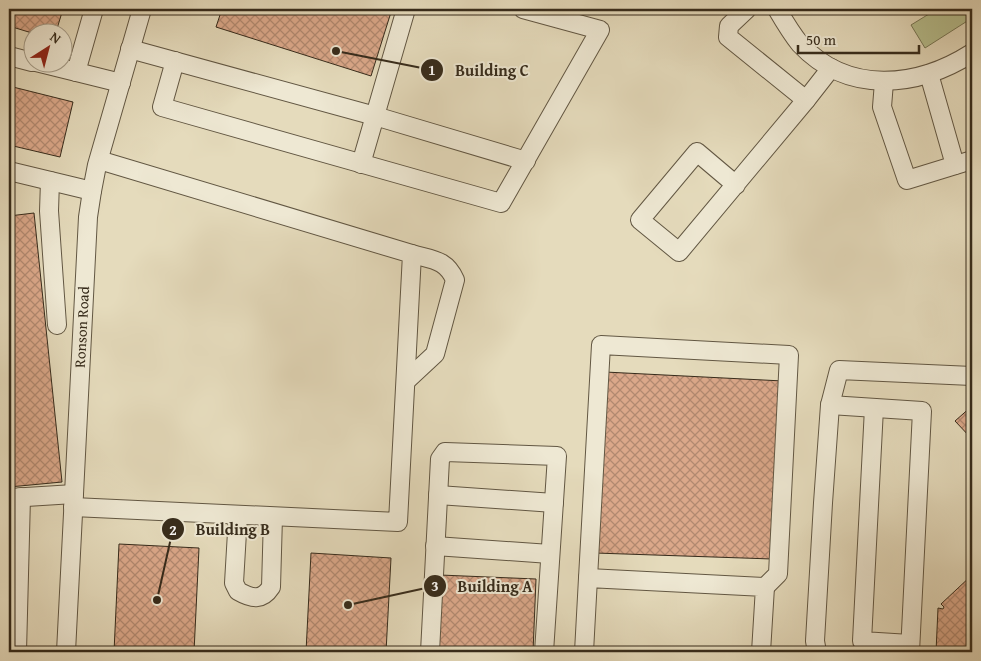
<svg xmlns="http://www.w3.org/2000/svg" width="981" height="661" viewBox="0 0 981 661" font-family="'Gentium Book Plus',serif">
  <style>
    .grass { fill: #b7c08f; stroke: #767655 }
    .building { fill: url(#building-cross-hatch); stroke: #362b1b }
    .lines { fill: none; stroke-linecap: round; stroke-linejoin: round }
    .minor-casing { stroke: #625743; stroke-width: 20 }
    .minor { stroke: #eee8d3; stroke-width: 18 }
    .labels { text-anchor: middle; stroke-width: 4; stroke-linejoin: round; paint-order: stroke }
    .street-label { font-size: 15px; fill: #362b1b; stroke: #eee8d3 }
    .leader { fill: none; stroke: #362b1b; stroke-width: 2 }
    .callout-dot { fill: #362b1b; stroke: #eee8d3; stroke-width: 2 }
    .mark-label { font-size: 15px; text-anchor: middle; font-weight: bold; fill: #fff }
    .callout-label { font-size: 16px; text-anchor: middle; font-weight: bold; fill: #362b1b; stroke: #eee8d3; stroke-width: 4; stroke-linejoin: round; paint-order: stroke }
  </style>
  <defs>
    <pattern id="building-cross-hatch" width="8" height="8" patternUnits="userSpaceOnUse" patternTransform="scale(1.25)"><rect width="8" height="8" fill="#dba88a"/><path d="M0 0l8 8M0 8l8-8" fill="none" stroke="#b28970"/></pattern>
  </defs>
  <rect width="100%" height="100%" fill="#e5dbbc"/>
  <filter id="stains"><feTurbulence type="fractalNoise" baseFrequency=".004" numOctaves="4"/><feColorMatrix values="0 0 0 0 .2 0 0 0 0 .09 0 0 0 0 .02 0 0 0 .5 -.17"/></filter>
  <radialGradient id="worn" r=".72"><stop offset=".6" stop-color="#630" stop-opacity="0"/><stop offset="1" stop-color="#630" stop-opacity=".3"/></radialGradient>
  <!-- grass -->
  <path class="grass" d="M937,9h32l3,5v4l-47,30 -14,-23z"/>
  <!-- building -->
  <g class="building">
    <path d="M9,9h54l-7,23 -24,1 -23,-7z"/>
    <path d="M222,9h170l-21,67 -155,-49z"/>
    <path d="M9,86l64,16 -13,55 -51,-12z"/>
    <path d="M34,213l28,269 -53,5v-271z"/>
    <path d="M605,372l178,9 -11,178 -177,-6z"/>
    <path d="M972,406v33l-17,-18z"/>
    <path d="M119,544l80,4 -5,104h-80z"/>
    <path d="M311,553l80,5 -5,94h-80z"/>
    <path d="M440,575l96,4 -3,73h-96z"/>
    <path d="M972,575v77h-36l2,-44 5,1 1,-2 -3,-3z"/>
  </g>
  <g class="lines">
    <!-- minor casing -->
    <g class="minor-casing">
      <g id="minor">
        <path d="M747,9l-18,17 -1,11 78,63"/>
        <path d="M777,9c7,12 14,24 23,35 48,51 117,44 172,9"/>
        <path d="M130,49l245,67 151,45"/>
        <path d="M9,56l23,6"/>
        <path d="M175,61l-13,46 339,96 99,-173 -77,-21"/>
        <path d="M36,62l85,21"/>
        <path d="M76,72l18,-63"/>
        <path d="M929,74l26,91"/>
        <path d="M884,82l-2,25 25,73 65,-20"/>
        <path d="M361,164l45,-155"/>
        <path d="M9,171l83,20"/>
        <path d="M50,181l-1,30 8,114"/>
        <path d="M736,185l-39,-33 -57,68 39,32 127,-152 25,-32"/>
        <path d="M406,381l29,-27 20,-74c-9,-21 -23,-20 -43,-26"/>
        <path d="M830,405l92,6 -12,241"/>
        <path d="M874,408l-12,233 48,3"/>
        <path d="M438,495l116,8"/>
        <path d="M10,498l64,-4"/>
        <path d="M73,507l325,15 14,-268 -313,-94"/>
        <path d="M238,515l-4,68 4,8c14,8 24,10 33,-4l2,-70"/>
        <path d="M435,546l115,8"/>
        <path d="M588,578l13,-233 188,10 -11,219 -13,13"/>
        <path d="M17,652l4,-155"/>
        <path d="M66,652l22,-435 4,-26 5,-26 45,-156"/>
        <path d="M430,652l10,-193 5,-7 112,4 -13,196"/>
        <path d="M584,652l4,-74 177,9 -4,65"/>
        <path d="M817,652l-2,-11 8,-138 7,-98 9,-35 133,6"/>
      </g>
    </g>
    <!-- minor -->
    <use href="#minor" class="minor"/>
  </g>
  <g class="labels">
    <!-- street labels -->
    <g class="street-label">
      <text transform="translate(82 327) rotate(-87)" y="5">Ronson Road</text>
    </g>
  </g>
  <!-- callouts -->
  <path class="leader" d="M336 51L432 70M157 600L173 529M348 605L435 586"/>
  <g class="callout-dot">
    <circle cx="336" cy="51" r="5"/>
    <circle cx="157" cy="600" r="5"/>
    <circle cx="348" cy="605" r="5"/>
    <circle cx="432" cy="70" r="12"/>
    <circle cx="173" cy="529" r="12"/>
    <circle cx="435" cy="586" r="12"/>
  </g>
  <g class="mark-label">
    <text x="432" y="75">1</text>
    <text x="173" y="535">2</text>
    <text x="435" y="591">3</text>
  </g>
  <g class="callout-label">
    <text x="492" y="76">Building C</text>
    <text x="233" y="535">Building B</text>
    <text x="495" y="592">Building A</text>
  </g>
  <!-- margin -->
  <rect width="981" height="661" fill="none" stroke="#e5dbbc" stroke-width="30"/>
  <rect x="10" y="10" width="961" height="641" fill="none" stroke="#362b1b" stroke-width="2.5"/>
  <rect x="15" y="15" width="951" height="631" fill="none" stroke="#362b1b"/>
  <!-- north arrow -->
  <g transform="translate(48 48) rotate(36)"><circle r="24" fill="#eee8d3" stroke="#a49c89"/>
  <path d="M0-4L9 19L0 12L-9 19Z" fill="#8f2418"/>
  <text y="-8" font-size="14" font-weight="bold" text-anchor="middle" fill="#362b1b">N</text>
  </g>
  <!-- scale -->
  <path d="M798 45v8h121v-8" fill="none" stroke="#362b1b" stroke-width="2.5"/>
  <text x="806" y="45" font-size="15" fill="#362b1b" stroke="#eee8d3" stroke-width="4" paint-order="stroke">50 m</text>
  <rect width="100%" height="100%" filter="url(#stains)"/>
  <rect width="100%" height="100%" fill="url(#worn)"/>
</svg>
